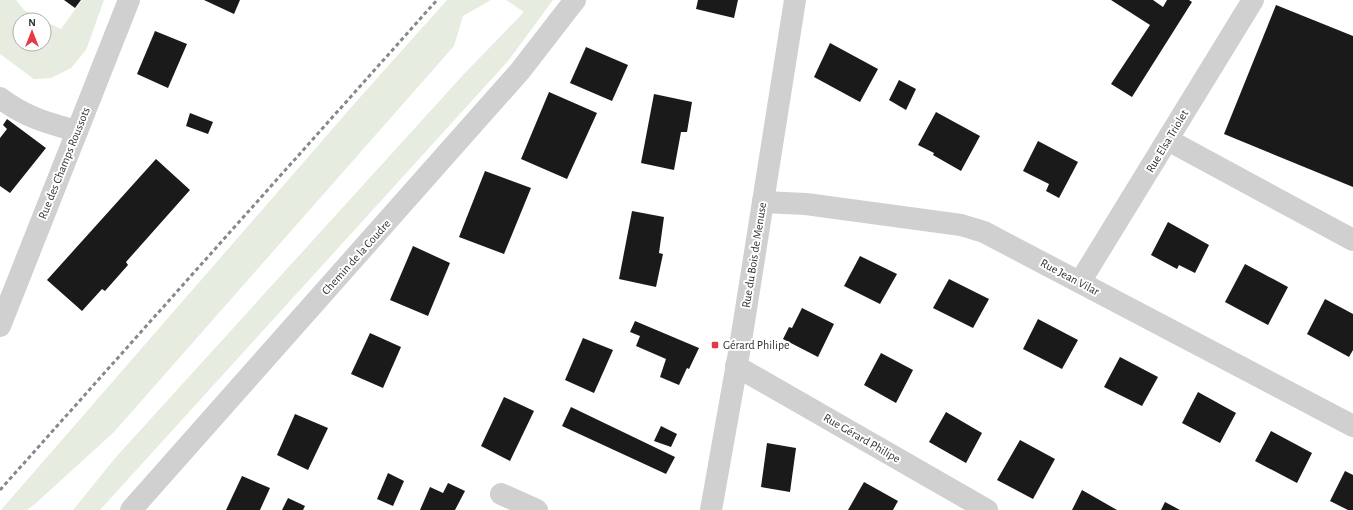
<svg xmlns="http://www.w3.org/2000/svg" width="1353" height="510" viewBox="0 0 1353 510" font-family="'Alegreya Sans',sans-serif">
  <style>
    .green { fill: #e6ecdf }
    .building { fill: #1a1a1a }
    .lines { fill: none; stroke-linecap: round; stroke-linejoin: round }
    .minor { stroke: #d0d0d0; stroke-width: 22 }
    .rail { stroke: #888; stroke-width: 3; stroke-dasharray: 4 3; stroke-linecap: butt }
    .poi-dot { fill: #e63946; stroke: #fff; stroke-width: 1.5 }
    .labels { text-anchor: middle; stroke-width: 4; stroke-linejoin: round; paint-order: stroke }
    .street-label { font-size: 12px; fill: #333; stroke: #fff }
    .poi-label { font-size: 12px; fill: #333; stroke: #fff; text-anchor: start }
  </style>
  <rect width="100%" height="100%" fill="#fff"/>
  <!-- green -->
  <g class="green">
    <path d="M0,0h16l8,10 18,10h-22v24h24v-23l17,8 21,-29h22l-18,50 -15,18 -20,10 -17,1 -34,-25z"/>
    <path d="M447,0h44l-28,16 -9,30 -340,386 -79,72 -8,6h-26l361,-415z"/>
    <path d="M506,0h47l-45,61 -408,449h-27l43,-53 348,-383 60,-62z"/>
  </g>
  <!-- building -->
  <g class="building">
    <path d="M64,0h17l-6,8z"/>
    <path d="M204,0h36l-6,14z"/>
    <path d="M698,0h40l-4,18 -38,-9z"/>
    <path d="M1111,0h42l10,7 4,-7h22l3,2 -60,95 -21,-13 39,-59z"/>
    <path d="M1276,5l77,31v151l-129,-53z"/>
    <path d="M155,31l32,13 -19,44 -31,-14z"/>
    <path d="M830,43l48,26 -18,33 -46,-25z"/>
    <path d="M586,47l42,18 -16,36 -42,-18z"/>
    <path d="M899,80l17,9 -10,21 -17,-10z"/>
    <path d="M549,92l48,21 -30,66 -46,-20z"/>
    <path d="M654,94l38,8 -5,30h-6l-7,38 -33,-7z"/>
    <path d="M936,112l44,24 -19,35 -28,-16 1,-2 -16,-8z"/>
    <path d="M190,113l23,9 -5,12 -22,-8z"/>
    <path d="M7,119l39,29 -36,45 -10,-7v-48l7,-9 -4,-4z"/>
    <path d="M1038,141l40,21 -19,36 -13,-7 3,-7 -26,-13z"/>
    <path d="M156,159l34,31 -64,72 2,3 -23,26 -3,-2 -20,22 -35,-31z"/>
    <path d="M485,171l46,17 -27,66 -45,-17z"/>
    <path d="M632,211l32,6 -5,36 4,1 -7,33 -37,-8z"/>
    <path d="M1168,222l41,23 -14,28 -16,-8 -2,4 -26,-14z"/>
    <path d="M413,246l37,17 -22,53 -38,-16z"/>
    <path d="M860,256l37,18 -17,30 -36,-18z"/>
    <path d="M1245,264l43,23 -20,38 -43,-23z"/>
    <path d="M949,279l40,20 -16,29 -40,-20z"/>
    <path d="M1325,299l28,15v36l-4,7 -42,-23z"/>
    <path d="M802,308l32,16 -16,33 -35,-18 6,-12 3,1z"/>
    <path d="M1038,319l40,21 -16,29 -39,-20z"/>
    <path d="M635,321l64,27 -10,21 -2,-1 -8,17 -19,-8 6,-18 -30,-13 4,-10 -10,-4z"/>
    <path d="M370,333l31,14 -18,41 -32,-14z"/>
    <path d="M583,338l30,12 -19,43 -29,-13z"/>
    <path d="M881,353l32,17 -17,33 -32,-18z"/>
    <path d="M1120,357l38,20 -16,29 -38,-19z"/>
    <path d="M1198,392l38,21 -16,30 -38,-20z"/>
    <path d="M504,397l30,14 -24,50 -29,-15z"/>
    <path d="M571,407l104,50 -9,17 -104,-48z"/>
    <path d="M946,412l36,21 -16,30 -37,-21z"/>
    <path d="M295,414l33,14 -20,42 -31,-15z"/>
    <path d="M661,426l16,8 -6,13 -17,-6z"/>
    <path d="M1271,431l41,22 -15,30 -42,-22z"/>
    <path d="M1020,440l35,19 -22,40 -36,-19z"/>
    <path d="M767,443l29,5 -6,44 -29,-5z"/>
    <path d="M1345,471l8,4v35h-5l-18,-9z"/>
    <path d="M388,473l16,8 -11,25 -16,-7z"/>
    <path d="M242,476l28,12 -10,22h-34z"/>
    <path d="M864,482l34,19 -5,9h-45z"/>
    <path d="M448,483l17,8 -10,19h-35l10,-23 13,6z"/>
    <path d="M1082,490l35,20h-45z"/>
    <path d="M288,498l17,8 -2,4h-21z"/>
    <path d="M1165,502l15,8h-19z"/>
  </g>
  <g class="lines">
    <!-- minor -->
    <g class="minor">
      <path d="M0,98c25,19 47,25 77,33"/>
      <path d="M1168,140l185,100"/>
      <path d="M763,202l43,2 155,21 23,7 369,194"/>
      <path d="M1080,282l173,-282"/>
      <path d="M0,326l129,-326"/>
      <path d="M736,366l251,144"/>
      <path d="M501,494l36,16"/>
      <path d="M131,510l389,-439 55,-71"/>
      <path d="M711,510l29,-163 55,-347"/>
    </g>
    <!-- rail -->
    <path class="rail" d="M0,490l437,-490"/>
  </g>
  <!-- markers -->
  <rect class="poi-dot" x="711" y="341" width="8" height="8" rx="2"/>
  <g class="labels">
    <!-- street labels -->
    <g class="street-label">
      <text transform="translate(1167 141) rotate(-59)" y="4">Rue Elsa Triolet</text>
      <text transform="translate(64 163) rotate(-68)" y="4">Rue des Champs Roussots</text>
      <text transform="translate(754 255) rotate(-81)" y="4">Rue du Bois de Menuse</text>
      <text transform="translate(356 257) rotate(-48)" y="4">Chemin de la Coudre</text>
      <text transform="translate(1070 277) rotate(28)" y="4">Rue Jean Vilar</text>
      <text transform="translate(862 438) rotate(30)" y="4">Rue Gérard Philipe</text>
    </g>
    <!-- poi labels -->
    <g class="poi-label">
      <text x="723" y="349">Gérard Philipe</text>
    </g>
  </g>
  <!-- north arrow -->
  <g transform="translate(32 32)"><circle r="19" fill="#ffffff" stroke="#adadad"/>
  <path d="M0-3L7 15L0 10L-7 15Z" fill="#e63946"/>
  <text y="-6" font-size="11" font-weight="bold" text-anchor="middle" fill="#333333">N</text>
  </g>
</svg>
